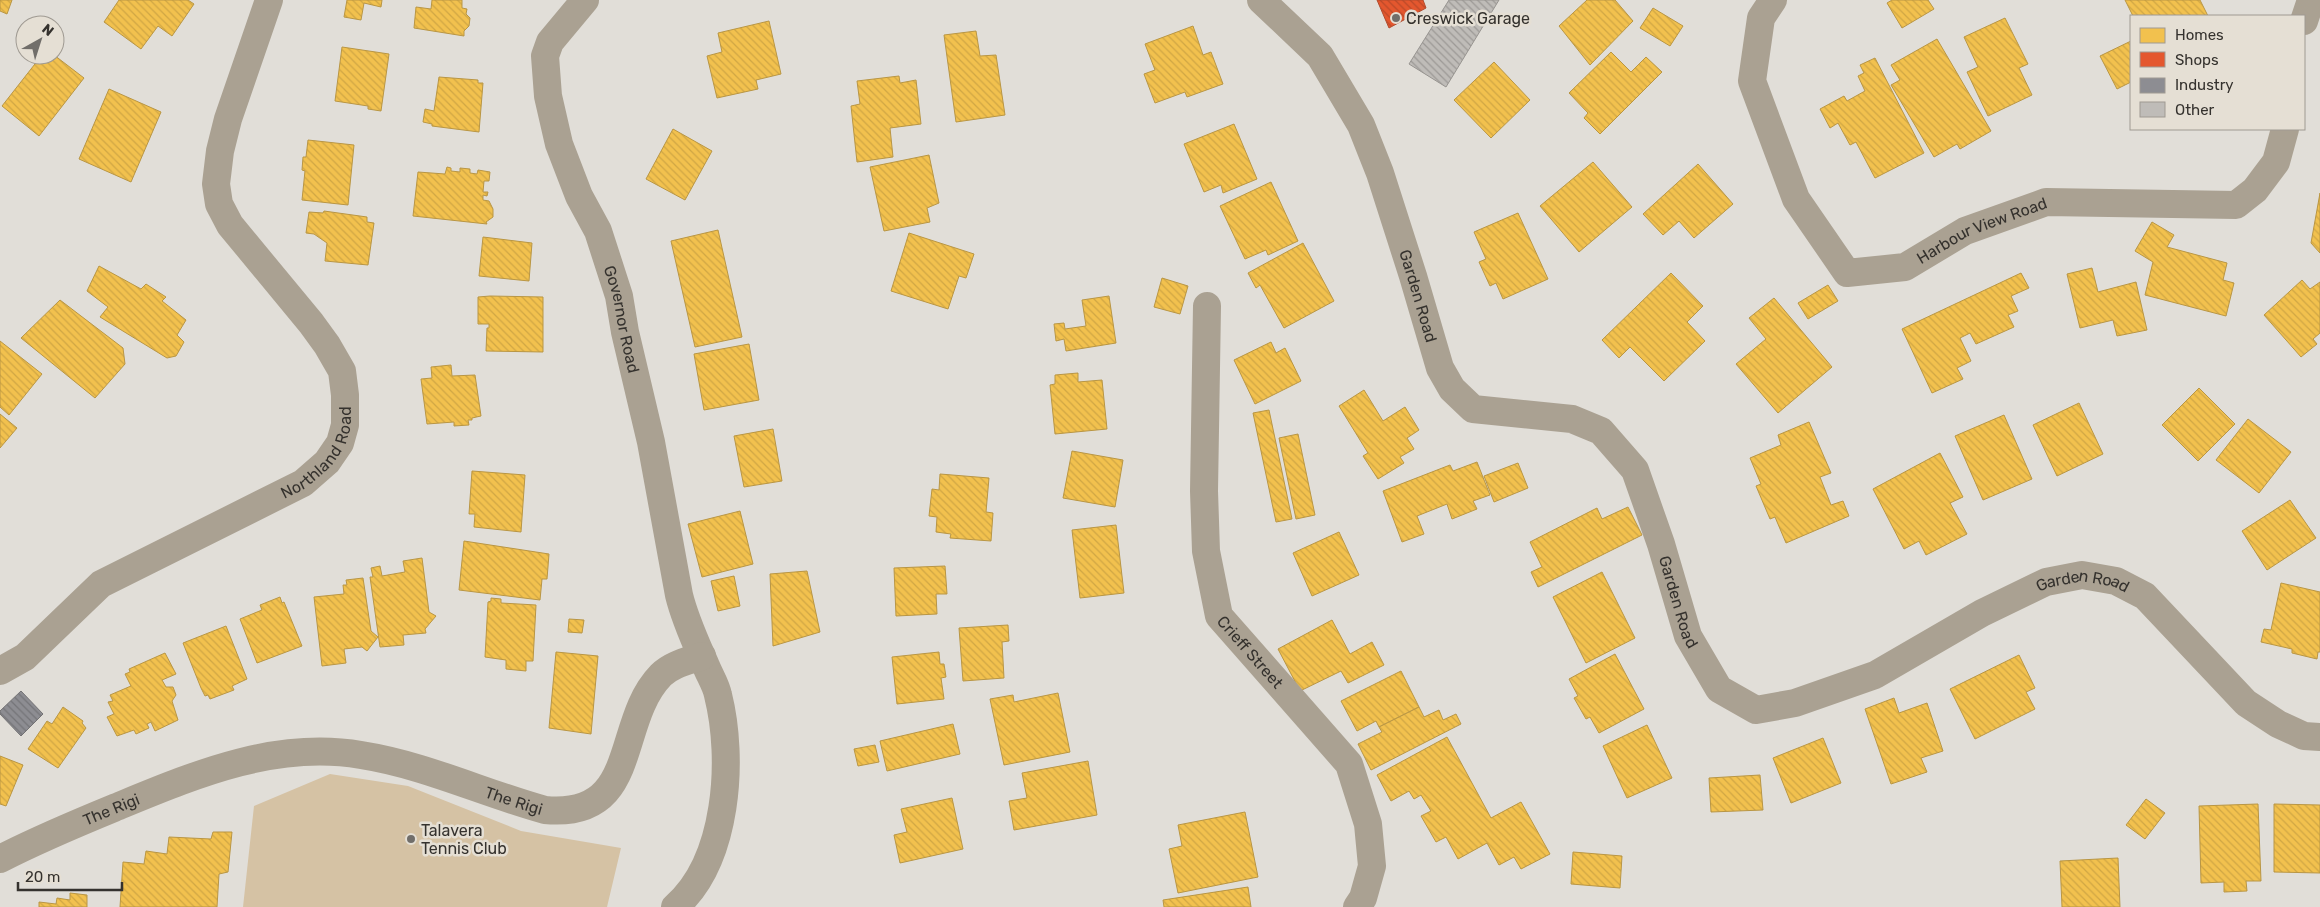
<svg xmlns="http://www.w3.org/2000/svg" width="2320" height="907" viewBox="0 0 2320 907" font-family="Rubik,sans-serif">
  <style>
    .green { fill: #d5c2a4 }
    .homes { fill: url(#homes-back-hatch); stroke: #b99644 }
    .shops { fill: url(#shops-back-hatch); stroke: #b04c2e }
    .industry { fill: url(#industry-back-hatch); stroke: #737274 }
    .building { fill: url(#building-back-hatch); stroke: #979490 }
    .lines { fill: none; stroke-linecap: round; stroke-linejoin: round }
    .minor { stroke: #aaa192; stroke-width: 28 }
    .poi-dot { fill: #716e6a; stroke: #e5dfd4; stroke-width: 2 }
    .labels { text-anchor: middle; stroke-width: 5; stroke-linejoin: round; paint-order: stroke }
    .poi-label { font-size: 16px; fill: #35322e; stroke: #e5dfd4; text-anchor: start }
    .street-label { font-size: 16px; fill: #35322e; stroke: #e5dfd4 }
  </style>
  <defs>
    <pattern id="homes-back-hatch" width="6" height="6" patternUnits="userSpaceOnUse" patternTransform="scale(1.25)"><rect width="6" height="6" fill="#f2c14e"/><path d="M-1 5l2 2M0 0l6 6M5-1l2 2" fill="none" stroke="#d0a644"/></pattern>
    <pattern id="shops-back-hatch" width="6" height="6" patternUnits="userSpaceOnUse" patternTransform="scale(1.25)"><rect width="6" height="6" fill="#e4572e"/><path d="M-1 5l2 2M0 0l6 6M5-1l2 2" fill="none" stroke="#ba4928"/></pattern>
    <pattern id="industry-back-hatch" width="6" height="6" patternUnits="userSpaceOnUse" patternTransform="scale(1.25)"><rect width="6" height="6" fill="#8d8d92"/><path d="M-1 5l2 2M0 0l6 6M5-1l2 2" fill="none" stroke="#747478"/></pattern>
    <pattern id="building-back-hatch" width="6" height="6" patternUnits="userSpaceOnUse" patternTransform="scale(1.25)"><rect width="6" height="6" fill="#bfbcb8"/><path d="M-1 5l2 2M0 0l6 6M5-1l2 2" fill="none" stroke="#9c9996"/></pattern>
  </defs>
  <rect width="100%" height="100%" fill="#e1ded8"/>
  <!-- green -->
  <path class="green" d="M330,774l78,12 113,45 100,17 -14,59h-364l11,-101z"/>
  <!-- homes -->
  <g class="homes">
    <path d="M0,0h12l-5,14 -7,-3z"/>
    <path d="M119,0h69l6,4 -22,32 -14,-10 -17,23 -37,-27z"/>
    <path d="M347,0h35l-1,7 -17,-4 -3,17 -17,-3z"/>
    <path d="M432,0h30v8l5,1 -1,5 4,4 -1,8 -5,5v5l-50,-8 2,-21 15,2z"/>
    <path d="M1587,0h28l18,21 -43,44 -31,-39z"/>
    <path d="M1892,0h36l6,9 -32,19 -15,-25z"/>
    <path d="M2125,0h75l8,16h-75z"/>
    <path d="M1653,8l30,18 -13,20 -30,-18z"/>
    <path d="M2005,18l23,46 -9,4 13,27 -44,21 -21,-44 11,-5 -14,-30z"/>
    <path d="M769,21l12,53 -25,6 2,9 -41,9 -10,-42 15,-4 -4,-19z"/>
    <path d="M1193,26l10,29 8,-3 12,32 -36,13 -2,-5 -30,11 -11,-29 11,-4 -10,-26z"/>
    <path d="M976,31l4,25 16,-1 9,60 -49,7 -12,-87z"/>
    <path d="M1937,39l54,92 -31,18 -3,-5 -23,13 -43,-72 9,-5 -9,-15z"/>
    <path d="M2131,41v41l-14,7 -17,-33z"/>
    <path d="M342,47l47,7 -8,57 -13,-2v-3l-33,-5z"/>
    <path d="M1611,52l20,20 15,-15 16,15 -62,62 -16,-16 4,-5 -19,-20z"/>
    <path d="M42,55h12l30,23 -45,58 -37,-30z"/>
    <path d="M1875,58l49,95 -49,25 -19,-36 -6,3 -12,-22 -8,5 -10,-19 24,-13 3,5 18,-10 -7,-15 6,-3 -4,-8z"/>
    <path d="M1494,62l36,38 -39,38 -37,-38z"/>
    <path d="M899,76l1,7 16,-3 5,44 -31,4 3,29 -36,5 -6,-56 9,-2 -3,-23z"/>
    <path d="M439,77l39,3v3h5l-4,49 -47,-6v-2l-9,-2 2,-13 9,2z"/>
    <path d="M109,89l52,23 -30,70 -52,-23z"/>
    <path d="M1234,124l23,55 -34,14 -2,-8 -17,7 -20,-48z"/>
    <path d="M673,129l39,22 -27,49 -39,-21z"/>
    <path d="M308,140l46,5 -6,60 -46,-5 3,-29 -3,-1 1,-13h3z"/>
    <path d="M929,155l10,48 -12,5 3,14 -46,9 -14,-64z"/>
    <path d="M1593,162l39,45 -53,45 -39,-46z"/>
    <path d="M1698,164l35,40 -39,34 -15,-17 -16,14 -20,-21z"/>
    <path d="M447,167l4,1v3l9,1v-4l10,1v4l7,1 1,-4 12,2 -1,9h-5l-1,11h5l-1,4 -4,-1v5l6,1 4,8v8l-7,5 1,2 -74,-8 5,-44 27,2z"/>
    <path d="M1271,182l27,59 -30,14 -2,-5 -21,9 -25,-53z"/>
    <path d="M2320,193v60l-9,-10z"/>
    <path d="M324,211l43,6v5l7,1 -6,42 -43,-4 2,-18 -13,-9 -8,-1 3,-21 14,1z"/>
    <path d="M1518,213l30,66 -45,20 -7,-16 -6,3 -11,-24 7,-3 -12,-27z"/>
    <path d="M2152,222l22,13 -7,12 60,16 -4,17 11,3 -8,33 -81,-21 8,-33 -18,-11z"/>
    <path d="M718,230l24,107 -47,10 -24,-106z"/>
    <path d="M909,233l65,21 -8,24 -7,-2 -11,33 -57,-18z"/>
    <path d="M483,237l49,6 -3,38 -50,-5z"/>
    <path d="M1303,243l31,58 -50,27 -24,-43 -4,3 -8,-15z"/>
    <path d="M99,266l42,23 5,-5 20,13 -4,4 24,19 -9,15 7,7 -8,14 -9,2 -67,-41 8,-10 -21,-16z"/>
    <path d="M2092,268l6,24 38,-10 11,48 -30,6 -4,-16 -33,8 -13,-54z"/>
    <path d="M1671,273l32,33 -16,16 18,19 -41,40 -34,-34 -11,11 -17,-18z"/>
    <path d="M2021,273l8,15 -18,8 7,15 -10,4 6,12 -38,17 -6,-11 -10,5 11,23 -14,7 6,11 -31,14 -30,-64z"/>
    <path d="M1162,278l26,8 -8,28 -26,-7z"/>
    <path d="M2302,280l8,9 10,-7v51l-7,6 4,5 -16,13 -37,-42z"/>
    <path d="M1828,285l10,16 -30,18 -10,-16z"/>
    <path d="M490,296l53,1v55l-57,-1 1,-23h2v-4h-11v-27z"/>
    <path d="M1109,296l7,47 -50,8 -2,-12 -8,2 -2,-17 10,-1 1,6 21,-3 -4,-26z"/>
    <path d="M1774,298l58,69 -54,46 -42,-49 30,-25 -17,-21z"/>
    <path d="M60,300l63,48 2,16 -30,34 -74,-60z"/>
    <path d="M0,341l42,33 -33,41 -9,-8z"/>
    <path d="M1271,342l5,11 9,-5 16,33 -46,23 -21,-44z"/>
    <path d="M749,344l10,56 -55,10 -10,-56z"/>
    <path d="M451,365l1,11 23,-1 6,41 -9,2v2h-4l1,5 -15,1v-4l-27,2 -6,-45 11,-1 -1,-11z"/>
    <path d="M1078,373v9l24,-2 5,49 -52,5 -5,-49 5,-1v-9z"/>
    <path d="M2199,388l36,36 -37,37 -36,-36z"/>
    <path d="M1364,390l19,31 22,-14 14,23 -12,8 7,11 -14,8 4,6 -26,16 -15,-23 5,-3 -29,-47z"/>
    <path d="M2079,403l24,51 -46,22 -24,-51z"/>
    <path d="M1269,410l23,109 -16,3 -23,-109z"/>
    <path d="M0,414l17,14 -17,20z"/>
    <path d="M2004,415l28,64 -49,21 -28,-64z"/>
    <path d="M2248,419l43,33 -32,41 -43,-33z"/>
    <path d="M1809,422l22,51 -11,4 11,28 12,-4 6,15 -63,27 -11,-26 -5,2 -14,-33 5,-2 -11,-26 31,-13 -3,-10z"/>
    <path d="M773,429l9,52 -38,6 -10,-51z"/>
    <path d="M1298,434l17,81 -19,4 -17,-81z"/>
    <path d="M1072,451l51,9 -8,47 -52,-9z"/>
    <path d="M1940,453l23,44 -13,6 17,31 -41,21 -7,-14 -15,8 -31,-60z"/>
    <path d="M1477,462l13,33 -17,6 4,8 -25,10 -5,-15 -30,12 7,18 -22,8 -19,-51 67,-26 3,6z"/>
    <path d="M1518,463l10,25 -34,14 -10,-26z"/>
    <path d="M472,471l53,4 -4,57 -47,-5 1,-13h-6z"/>
    <path d="M940,474l49,4 -3,34 7,1 -2,28 -41,-3 1,-4 -15,-2 1,-15 -8,-1 3,-27 7,1z"/>
    <path d="M2290,500l26,38 -49,32 -25,-39z"/>
    <path d="M1628,507l14,28 -104,52 -7,-15 11,-5 -12,-25 67,-34 5,11z"/>
    <path d="M740,511l13,53 -51,13 -14,-53z"/>
    <path d="M1116,525l8,68 -44,5 -8,-68z"/>
    <path d="M1339,532l20,43 -47,21 -19,-43z"/>
    <path d="M464,541l85,13 -2,25h-5l-2,21 -81,-10z"/>
    <path d="M422,558l7,54 7,4 -11,13 1,4 -23,2 1,10 -24,2 -10,-70h3l-2,-9 9,-2 2,10 23,-4 -2,-11z"/>
    <path d="M945,566l2,28h-11l1,20 -41,2 -2,-48z"/>
    <path d="M807,571l13,61 -47,14 -3,-72z"/>
    <path d="M1602,572l33,66 -49,25 -33,-66z"/>
    <path d="M734,576l6,30 -22,5 -7,-30z"/>
    <path d="M363,578l8,53 7,6 -11,14 -5,-4 -18,2 2,14 -24,3 -8,-69 30,-3 -1,-9h4l-1,-5z"/>
    <path d="M2281,583l39,9v60h-2l-1,7 -25,-6v-4l-31,-7 3,-13 7,1z"/>
    <path d="M280,597l2,6 2,-1 18,44 -45,17 -17,-44 22,-9 -2,-5z"/>
    <path d="M491,598l10,1v4l35,2 -3,56h-7v10l-20,-2v-9l-21,-3 3,-55 3,-1z"/>
    <path d="M569,619l15,1 -2,13 -14,-1z"/>
    <path d="M1332,620l18,34 22,-12 12,23 -36,18 -7,-12 -41,20 -22,-42z"/>
    <path d="M1008,625l1,16 -7,1 2,36 -41,3 -4,-53z"/>
    <path d="M226,626l21,53 -15,7 2,4 -24,9 -2,-4 -3,1 -4,-8 -18,-45z"/>
    <path d="M556,652l42,4 -7,78 -42,-6z"/>
    <path d="M939,652l1,12h4l2,13 -5,1 3,21 -47,5 -5,-47z"/>
    <path d="M165,653l11,21 -14,6 4,7h7l3,8 -4,6 6,19 -23,11 -4,-9 -4,2 2,4 -13,6 -2,-4 -17,6 -10,-19 7,-3 -6,-12 5,-1 -3,-6 21,-9 -6,-12 5,-2 -1,-3z"/>
    <path d="M1615,654l29,55 -45,24 -9,-16 -4,2 -12,-21 4,-2 -9,-17z"/>
    <path d="M2019,655l16,33 -9,4 9,17 -60,30 -25,-50z"/>
    <path d="M1401,671l18,36 -40,20 -3,-6 -19,10 -16,-30z"/>
    <path d="M1058,693l12,59 -66,13 -14,-66 23,-4 1,7z"/>
    <path d="M1894,698l5,15 28,-10 16,48 -22,7 6,14 -36,12 -26,-75z"/>
    <path d="M63,707l20,14 -1,2 4,5 -28,40 -30,-19 19,-28 5,3z"/>
    <path d="M1419,707l5,10 15,-7 4,10 13,-6 5,10 -90,46 -13,-26 24,-12 -3,-5z"/>
    <path d="M953,724l7,30 -73,17 -7,-30z"/>
    <path d="M1647,725l25,53 -45,20 -24,-52z"/>
    <path d="M1447,737l44,81 30,-16 29,52 -29,15 -7,-12 -15,8 -12,-22 -29,16 -12,-22 -10,5 -15,-26 10,-5 -10,-16 -7,4 -5,-8 -18,10 -14,-26z"/>
    <path d="M1823,738l18,45 -50,20 -18,-45z"/>
    <path d="M875,745l4,17 -21,4 -4,-17z"/>
    <path d="M0,756l23,9 -17,41 -6,-2z"/>
    <path d="M1088,761l9,54 -83,15 -5,-29 18,-3 -5,-25z"/>
    <path d="M1760,775l3,35 -52,2 -2,-34z"/>
    <path d="M952,798l11,51 -63,14 -6,-28 13,-3 -6,-23z"/>
    <path d="M2146,799l19,14 -20,26 -19,-14z"/>
    <path d="M2258,804l3,77h-15l1,10 -23,1v-10l-23,1 -2,-77z"/>
    <path d="M2274,804l46,1v68l-46,-1z"/>
    <path d="M1245,812l13,65 -80,16 -9,-44 13,-3 -4,-21z"/>
    <path d="M213,832h19l-4,40 -9,2 -2,33h-97l3,-45 21,2 2,-13 21,3 2,-17 42,2z"/>
    <path d="M1573,852l49,4 -2,32 -49,-4z"/>
    <path d="M2118,858l2,49h-58l-2,-46z"/>
    <path d="M1248,887l3,20h-87l-1,-7z"/>
    <path d="M70,893l17,2v12h-48v-5l17,2 1,-6 13,2z"/>
  </g>
  <!-- shops -->
  <path class="shops" d="M1377,0h46l3,8 -37,20z"/>
  <!-- industry -->
  <path class="industry" d="M21,691l22,23 -22,22 -21,-22v-3z"/>
  <!-- building -->
  <path class="building" d="M1449,0h50l-53,87 -37,-23z"/>
  <g class="lines">
    <!-- minor -->
    <g class="minor">
      <path id="s1" d="M585,0l-35,42 -5,14 3,40 11,48 20,52 19,35 21,65 6,36 26,110 28,153c6,25 17,48 27,71 4,10 10,19 12,29 16,64 10,166 -43,212"/>
      <path id="s2" d="M1261,0l59,56 41,69 19,48 33,103 27,92 12,21 21,20 99,10 29,12 34,39 26,74 27,92 31,53 37,21 39,-7 80,-28 107,-62 64,-31 36,-7 34,6 29,15 101,107 32,21 26,12 16,1"/>
      <path id="s3" d="M1773,0l-12,18 -9,63 44,118 51,74 58,-6 60,-36 81,-29 190,3 19,-15 21,-28 9,-33"/>
      <path d="M2304,21l7,-21"/>
      <path id="s4" d="M1207,306l-3,185 2,60 13,65 130,148 19,60 4,42 -9,32 -6,9"/>
      <path id="s5" d="M0,671l25,-14 76,-73 202,-101 24,-21 13,-19 5,-18v-30l-3,-24 -15,-26 -16,-22 -81,-98 -11,-21 -3,-20 4,-33 8,-32 41,-119"/>
      <path id="s6" d="M0,859c37,-19 75,-35 114,-51 78,-32 160,-68 247,-53 64,10 122,38 184,55 96,9 69,-87 116,-135 11,-11 27,-14 41,-19"/>
    </g>
  </g>
  <!-- markers -->
  <g class="poi-dot">
    <circle cx="1396" cy="18" r="5"/>
    <circle cx="411" cy="839" r="5"/>
  </g>
  <g class="labels">
    <!-- poi labels -->
    <g class="poi-label">
      <text x="1406" y="24">Creswick Garage</text>
      <text x="421" y="836">Talavera<tspan x="421" dy="18">Tennis Club</tspan></text>
    </g>
    <!-- street labels -->
    <g class="street-label">
      <text dy="6" stroke="none"><textPath href="#s3" startOffset="445">Harbour View Road</textPath></text>
      <text dy="6" stroke="none"><textPath href="#s2" startOffset="342">Garden Road</textPath></text>
      <text dy="6" stroke="none"><textPath href="#s1" startOffset="346">Governor Road</textPath></text>
      <text dy="6" stroke="none"><textPath href="#s5" startOffset="394">Northland Road</textPath></text>
      <text dy="6" stroke="none"><textPath href="#s2" startOffset="1288">Garden Road</textPath></text>
      <text dy="6" stroke="none"><textPath href="#s2" startOffset="792">Garden Road</textPath></text>
      <text dy="6" stroke="none"><textPath href="#s4" startOffset="359">Crieff Street</textPath></text>
      <text dy="6" stroke="none"><textPath href="#s6" startOffset="541">The Rigi</textPath></text>
      <text dy="6" stroke="none"><textPath href="#s6" startOffset="122">The Rigi</textPath></text>
    </g>
  </g>
  <!-- legend -->
  <rect x="2130" y="15" width="175" height="115" fill="#e5dfd4" stroke="#9f9a92"/>
  <rect x="2140" y="28" width="25" height="15" fill="#f2c14e" stroke="#9f9a92"/>
  <text x="2175" y="40" font-size="15" fill="#35322e">Homes</text>
  <rect x="2140" y="52" width="25" height="15" fill="#e4572e" stroke="#9f9a92"/>
  <text x="2175" y="65" font-size="15" fill="#35322e">Shops</text>
  <rect x="2140" y="78" width="25" height="15" fill="#8d8d92" stroke="#9f9a92"/>
  <text x="2175" y="90" font-size="15" fill="#35322e">Industry</text>
  <rect x="2140" y="102" width="25" height="15" fill="#bfbcb8" stroke="#9f9a92"/>
  <text x="2175" y="115" font-size="15" fill="#35322e">Other</text>
  <!-- north arrow -->
  <g transform="translate(40 40) rotate(39)"><circle r="24" fill="#e5dfd4" stroke="#9f9a92"/>
  <path d="M0-4L9 19L0 12L-9 19Z" fill="#716e6a"/>
  <text y="-8" font-size="14" font-weight="bold" text-anchor="middle" fill="#35322e">N</text>
  </g>
  <!-- scale -->
  <path d="M18 882v8h104v-8" fill="none" stroke="#35322e" stroke-width="2.5"/>
  <text x="25" y="882" font-size="15" fill="#35322e" stroke="#e5dfd4" stroke-width="4" paint-order="stroke">20 m</text>
</svg>
